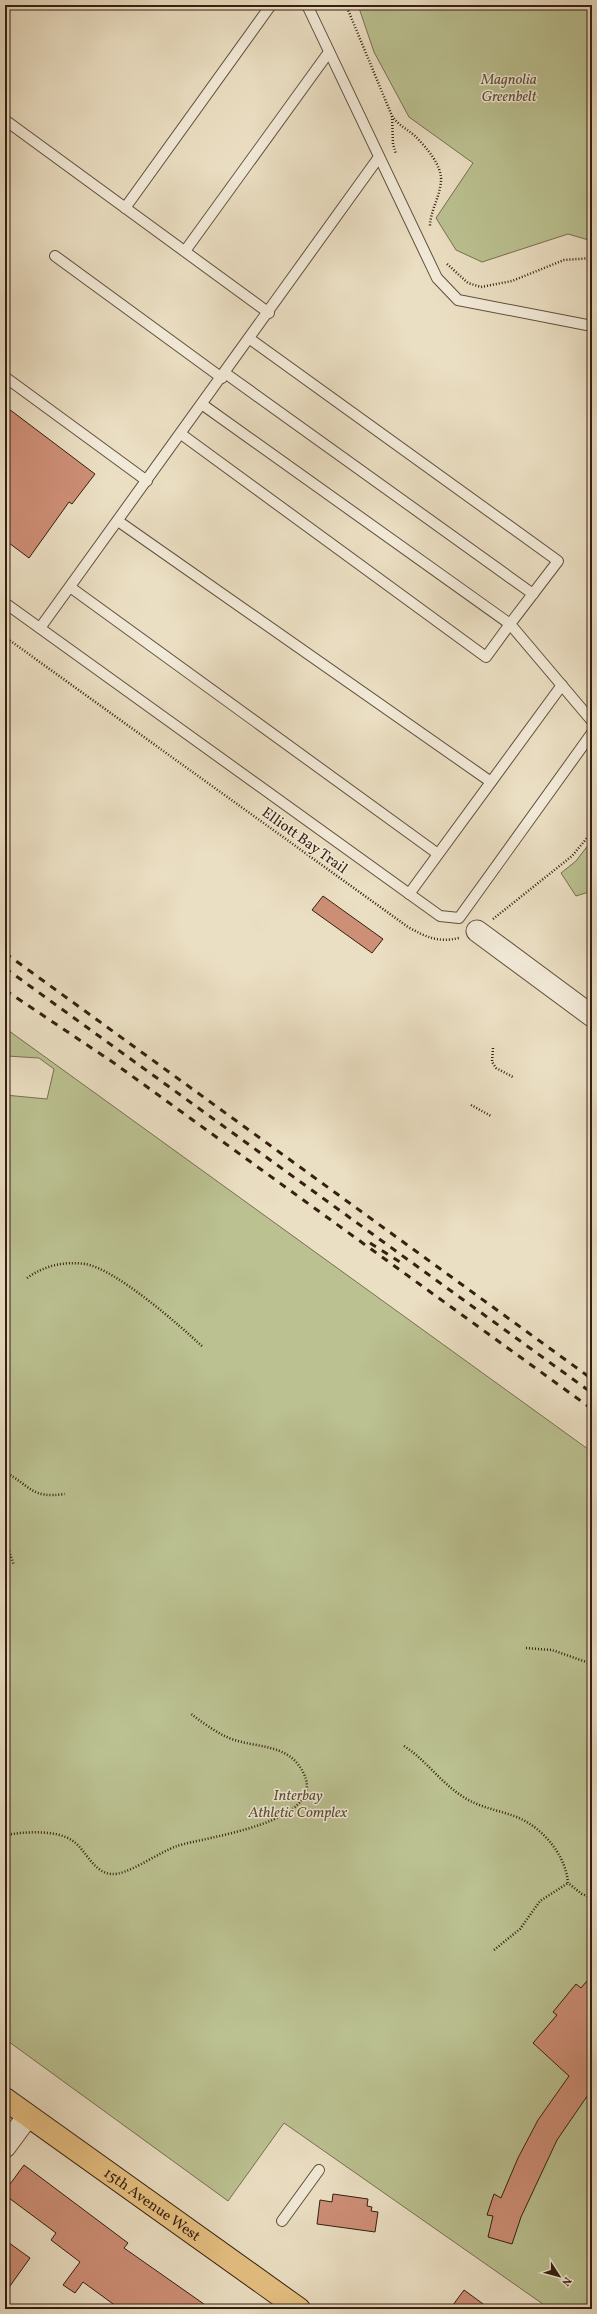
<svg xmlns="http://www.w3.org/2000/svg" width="597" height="2314" viewBox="0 0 597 2314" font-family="Vollkorn,serif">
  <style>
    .green { fill: #bbc191; stroke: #787050 }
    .building { fill: #ce8f77; stroke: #351f10 }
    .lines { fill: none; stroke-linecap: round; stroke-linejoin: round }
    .lane-casing { stroke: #624f3d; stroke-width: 12 }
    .street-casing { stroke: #624f3d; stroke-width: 23 }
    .primary-casing { stroke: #351f10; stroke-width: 24 }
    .path { stroke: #351f10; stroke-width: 2.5; stroke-dasharray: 1 2; stroke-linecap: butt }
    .lane { stroke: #f2ead8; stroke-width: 10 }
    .street { stroke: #f2ead8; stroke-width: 21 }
    .primary { stroke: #e6c082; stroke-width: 22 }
    .rail { stroke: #351f10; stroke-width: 3; stroke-dasharray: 7 7; stroke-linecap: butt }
    .labels { text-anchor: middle; stroke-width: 3; stroke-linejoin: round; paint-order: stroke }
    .park-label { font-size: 15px; font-style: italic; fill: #5d5037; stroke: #f2ead8 }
    .street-label { font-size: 15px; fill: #351f10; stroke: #f2ead8 }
  </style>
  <rect width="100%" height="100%" fill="#ebdfc3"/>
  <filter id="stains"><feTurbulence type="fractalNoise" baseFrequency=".005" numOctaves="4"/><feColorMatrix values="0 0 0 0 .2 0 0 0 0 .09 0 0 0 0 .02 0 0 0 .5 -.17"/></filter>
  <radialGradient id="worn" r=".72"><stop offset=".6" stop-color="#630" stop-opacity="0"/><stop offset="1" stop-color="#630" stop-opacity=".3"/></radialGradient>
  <!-- green -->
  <g class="green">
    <path d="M358,5h234v236l-24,-7 -86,28 -26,-12 -20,-32 37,-55 -64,-46 -35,-65z"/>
    <path d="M592,840v51l-16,5 -15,-23 15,-12z"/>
    <path d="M5,1028l587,424v857h-42l-266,-186 -56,78 -223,-162v-944l42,4 7,-30 -15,-11 -32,-2 -2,7z"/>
  </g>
  <!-- building -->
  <g class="building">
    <path d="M5,406l90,68 -23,30 -3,-2 -40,56 -24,-18z"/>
    <path d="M323,896l60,43 -11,14 -60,-43z"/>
    <path d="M592,1975v114l-35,51 -36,77 -9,27 -24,-7 5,-21 -6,-1 7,-21 7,4 17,-40 20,-38 31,-44 -36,-33 24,-28 -4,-3 23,-28 5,4z"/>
    <path d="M24,2165l104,78 -4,5 87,61h-91l-37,-27 -8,11 -12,-8 17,-23 -29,-22 5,-7 -51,-38v-4z"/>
    <path d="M333,2194l35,5 -1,7 5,1 -1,4 7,1 -3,20 -58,-8 3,-24 12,2z"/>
    <path d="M5,2240l25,18 -25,35z"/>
    <path d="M464,2290l26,19h-40z"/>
  </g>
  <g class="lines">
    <!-- lane casing -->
    <g class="lane-casing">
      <g id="lane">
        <path d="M307,5l130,273 21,22 134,26"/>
        <path d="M5,120l264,193"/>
        <path d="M125,208l146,-203"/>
        <path d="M185,251l144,-199"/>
        <path d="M55,256l167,122"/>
        <path d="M250,339l308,222 -48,63 82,97"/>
        <path d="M225,373l308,221"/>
        <path d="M5,377l142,104"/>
        <path d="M181,434l305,223 24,-33 -307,-219"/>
        <path d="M118,521l373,261"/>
        <path d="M70,587l368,267"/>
        <path d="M5,603l435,313 19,2 133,-185"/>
        <path d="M40,628l339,-471"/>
        <path d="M409,894l153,-209"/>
        <path d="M282,2221l37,-51"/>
      </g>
    </g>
    <!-- street casing -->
    <g class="street-casing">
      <g id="street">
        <path d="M477,931l115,85"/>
        <path d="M5,2147l23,-31"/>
      </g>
    </g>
    <!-- primary casing -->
    <g class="primary-casing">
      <g id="primary">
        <path id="s1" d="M5,2099l294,210"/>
      </g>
    </g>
    <!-- path -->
    <g class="path">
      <path d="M346,5l46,111c6,9 15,13 23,20 11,11 27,29 26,45 -1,16 -11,30 -11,46"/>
      <path d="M392,116l1,28 3,10"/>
      <path d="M447,264l21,19 13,4 31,-6 52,-21 28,-2"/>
      <path d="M5,637l403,290c18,10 30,16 51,11"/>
      <path d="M493,919l79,-63 20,-24"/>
      <path d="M493,1048l-1,14 4,6 17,9"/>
      <path d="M471,1105l20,11"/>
      <path d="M27,1278c17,-12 36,-17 58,-14 31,5 94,61 118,83"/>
      <path d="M5,1472c26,14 26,27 60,22"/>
      <path d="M5,1540l9,25"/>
      <path d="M526,1648l26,2 40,14"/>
      <path d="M404,1746c22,14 36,36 58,50 17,12 38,14 57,22 25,11 47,38 49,65l14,11 10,4"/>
      <path d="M5,1835c19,-3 51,-6 68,6 13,9 20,31 38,33 16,2 48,-22 66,-28 27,-9 150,-23 127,-72 -15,-32 -48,-25 -75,-36 -14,-6 -27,-16 -38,-24"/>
      <path d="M494,1950l26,-21 20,-28 28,-18"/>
    </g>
    <!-- lane -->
    <use href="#lane" class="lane"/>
    <!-- street -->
    <use href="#street" class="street"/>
    <!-- primary -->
    <use href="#primary" class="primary"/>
    <!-- rail -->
    <g class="rail">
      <path d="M5,953l587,426"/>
      <path d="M5,968l587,425"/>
      <path d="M5,990l109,73 478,346"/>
      <path d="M370,1243l30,19"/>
    </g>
  </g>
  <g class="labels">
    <!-- park labels -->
    <g class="park-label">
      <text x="509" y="84">Magnolia<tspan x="509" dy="17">Greenbelt</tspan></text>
      <text x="298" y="1800">Interbay<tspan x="298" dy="17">Athletic Complex</tspan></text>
    </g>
    <!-- street labels -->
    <g class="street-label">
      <text transform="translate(305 840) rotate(36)" y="5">Elliott Bay Trail</text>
      <text dy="5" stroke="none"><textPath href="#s1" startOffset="181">15th Avenue West</textPath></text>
    </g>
  </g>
  <!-- margin -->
  <rect width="597" height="2314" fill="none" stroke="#ebdfc3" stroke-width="20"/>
  <rect x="6" y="6" width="585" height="2302" fill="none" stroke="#351f10" stroke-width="2"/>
  <rect x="10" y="10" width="577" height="2294" fill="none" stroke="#351f10"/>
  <!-- north arrow -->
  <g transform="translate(559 2276) rotate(126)" stroke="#f2ead8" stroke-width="3" paint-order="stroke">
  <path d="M0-3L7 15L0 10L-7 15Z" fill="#351f10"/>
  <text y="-6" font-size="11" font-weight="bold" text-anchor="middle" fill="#351f10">N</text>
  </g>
  <rect width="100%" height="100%" filter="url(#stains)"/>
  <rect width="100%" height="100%" fill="url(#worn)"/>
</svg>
